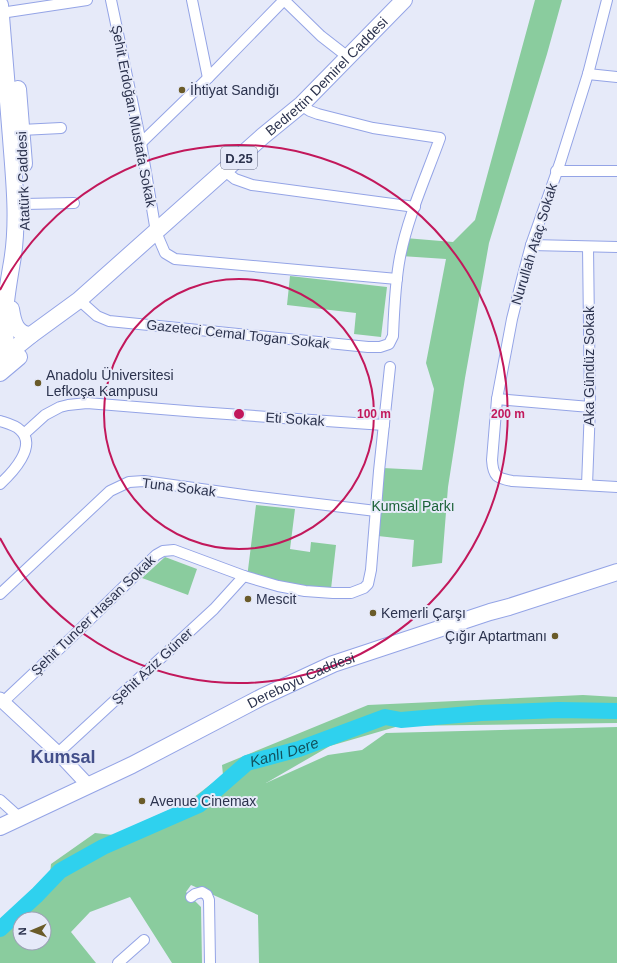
<svg xmlns="http://www.w3.org/2000/svg" width="617" height="963" viewBox="0 0 617 963" font-family="Arial,sans-serif">
  <style>
    .green { fill: #8acc9e; fill-rule: evenodd }
    .lines { fill: none; stroke-linecap: round; stroke-linejoin: round }
    .river { stroke: #2fd1ee; stroke-width: 16 }
    .minor-casing { stroke: #94a4e6; stroke-width: 12 }
    .tertiary-casing { stroke: #94a4e6; stroke-width: 15 }
    .primary-casing { stroke: #94a4e6; stroke-width: 18 }
    .minor { stroke: #fff; stroke-width: 10 }
    .tertiary { stroke: #fff; stroke-width: 13 }
    .primary { stroke: #fff; stroke-width: 16 }
    .ring { fill: none; stroke: #c2185b; stroke-width: 2 }
    .poi-dot { fill: #6a5b29; stroke: #e6eaf9; stroke-width: 1.5 }
    .labels { text-anchor: middle; stroke-width: 4; stroke-linejoin: round; paint-order: stroke }
    .shield { fill: #e6eaf9; stroke: #646a81; stroke-width: 1 }
    .shield-label { font-size: 13px; font-weight: bold; fill: #2c334e }
    .street-label { font-size: 14px; fill: #2c334e; stroke: #e6eaf9 }
    .poi-label { font-size: 14px; fill: #2c334e; stroke: #e6eaf9; text-anchor: start }
    .park-label { font-size: 14px; fill: #1c6239; stroke: #e6eaf9 }
    .water-label { font-size: 15px; font-style: italic; fill: #11525e; stroke: #e6eaf9 }
    .district-label { font-size: 18px; font-weight: bold; fill: #434f8a; stroke: #e6eaf9 }
    .centre { fill: #c2185b; stroke: #e6eaf9; stroke-width: 2 }
    .ring-label { font-size: 12px; text-anchor: middle; font-weight: bold; fill: #c2185b; stroke: #e6eaf9; stroke-width: 4; stroke-linejoin: round; paint-order: stroke }
  </style>
  <rect width="100%" height="100%" fill="#e6eaf9"/>
  <!-- green -->
  <g class="green">
    <path d="M535,0h27l-15,54 -58,189 -24,135 -17,109 -6,76 -30,4 2,-27 -36,-4 5,-68 39,2 12,-81 -8,-26 20,-104 -45,-3 4,-18 48,4 22,-22z"/>
    <path d="M290,276l97,11 -6,50 -27,-3 2,-21 -69,-8z"/>
    <path d="M256,505l39,4 -5,40 20,3 1,-10 25,3 -5,44 -84,-11z"/>
    <path d="M165,557l32,12 -9,26 -46,-17z"/>
    <path d="M583,695l34,2v26l-218,3 -69,20 -64,37 62,-28 34,-5 24,-17 231,-6v236h-358l-1,-48 -67,-30 -5,7 15,15 1,56h-30l-42,-66 -40,15 -19,20 25,31h-96v-41l48,-28 3,-30 44,-31 18,2 76,-34 34,-26 -1,-10 146,-60zM20,919h24v24h-24z"/>
  </g>
  <g class="lines">
    <!-- river -->
    <path class="river" id="s1" d="M0,929l37,-34 23,-24 43,-24 96,-42 48,-42 52,-14 86,-32 16,3 80,-7 77,-3 59,1"/>
    <!-- minor casing -->
    <g class="minor-casing">
      <g id="minor">
        <path d="M111,0l30,143 15,89 9,21 10,6 222,20"/>
        <path d="M192,0l16,78"/>
        <path d="M284,0l37,36 27,21"/>
        <path d="M607,0l-19,74 -28,89 -29,82 -9,34 -10,40 -15,80 -5,61c1,17 5,18 20,21l105,6"/>
        <path d="M1,13l86,-13"/>
        <path d="M588,74l29,3"/>
        <path d="M21,130l40,-2"/>
        <path d="M141,143l67,-65 76,-78"/>
        <path d="M225,171l10,8 17,6 163,22"/>
        <path d="M556,171h61"/>
        <path d="M24,204l50,-1"/>
        <path d="M531,245l86,2"/>
        <path d="M79,300l18,16 12,5 259,26h12l9,-3 4,-8c1,-26 2,-53 7,-79 8,-41 26,-80 40,-119l-67,-10 -55,-14 -8,-3 -9,-6"/>
        <path d="M497,399l93,8"/>
        <path d="M0,421c6,2 15,4 20,9 18,16 -8,43 -20,54"/>
        <path d="M24,434l21,-19 15,-8 8,-2 19,-2 111,9 186,13"/>
        <path d="M587,485l3,-78 -2,-160"/>
        <path d="M0,594l110,-103 19,-9 15,-1 107,15 125,15"/>
        <path d="M3,702l69,-65 84,-82 7,-4 11,-1 70,26 34,10 27,5 28,2h18l13,-5 4,-4 3,-14 8,-99 11,-104"/>
        <path d="M58,753l156,-144 30,-33"/>
        <path d="M0,800l20,18"/>
        <path d="M191,897l4,-3 7,-2 5,3 2,5 1,63"/>
        <path d="M118,963l26,-23"/>
      </g>
    </g>
    <!-- tertiary casing -->
    <g class="tertiary-casing">
      <path id="tertiary" d="M0,699l58,54 30,32"/>
    </g>
    <!-- primary casing -->
    <g class="primary-casing">
      <g id="primary">
        <path d="M0,5c4,44 7,88 11,133 3,41 8,83 1,124 -6,35 -12,66 -2,100"/>
        <path d="M18,89l6,75"/>
        <path d="M11,309c2,13 5,26 20,26"/>
        <path id="s2" d="M0,360l31,-25 48,-35 184,-164 38,-31 103,-105"/>
        <path d="M0,373l19,-16"/>
        <path id="s3" d="M0,827l132,-62 130,-68 71,-33 157,-52 19,-5 108,-35"/>
      </g>
    </g>
    <!-- minor -->
    <use href="#minor" class="minor"/>
    <!-- tertiary -->
    <use href="#tertiary" class="tertiary"/>
    <!-- primary -->
    <use href="#primary" class="primary"/>
  </g>
  <!-- distance rings -->
  <g class="ring">
    <circle cx="239" cy="414" r="135"/>
    <path d="M0 290A269 269 0 1 1 0 538"/>
  </g>
  <!-- markers -->
  <g class="poi-dot">
    <circle cx="182" cy="90" r="4"/>
    <circle cx="38" cy="383" r="4"/>
    <circle cx="248" cy="599" r="4"/>
    <circle cx="373" cy="613" r="4"/>
    <circle cx="555" cy="636" r="4"/>
    <circle cx="142" cy="801" r="4"/>
  </g>
  <g class="labels">
    <!-- shield labels -->
    <rect class="shield" x="221" y="147" width="36" height="22" rx="3"/>
    <g class="shield-label">
      <text x="239" y="163">D.25</text>
    </g>
    <!-- street labels -->
    <g class="street-label">
      <text dy="5" stroke="none"><textPath href="#s2" startOffset="433">Bedrettin Demirel Caddesi</textPath></text>
      <text transform="translate(134 116) rotate(79)" y="5">Şehit Erdoğan Mustafa Sokak</text>
      <text transform="translate(23 181) rotate(-92)" y="5">Atatürk Caddesi</text>
      <text transform="translate(534 244) rotate(-73)" y="5">Nurullah Ataç Sokak</text>
      <text transform="translate(238 334) rotate(6)" y="5">Gazeteci Cemal Togan Sokak</text>
      <text transform="translate(589 366) rotate(-90)" y="5">Aka Gündüz Sokak</text>
      <text transform="translate(295 419) rotate(4)" y="5">Eti Sokak</text>
      <text transform="translate(179 487) rotate(7)" y="5">Tuna Sokak</text>
      <text transform="translate(93 615) rotate(-44)" y="5">Şehit Tuncer Hasan Sokak</text>
      <text transform="translate(152 666) rotate(-43)" y="5">Şehit Aziz Güner</text>
      <text dy="5" stroke="none"><textPath href="#s3" startOffset="335">Dereboyu Caddesi</textPath></text>
    </g>
    <!-- poi labels -->
    <g class="poi-label">
      <text x="190" y="95">İhtiyat Sandığı</text>
      <text x="46" y="380">Anadolu Üniversitesi<tspan x="46" dy="16">Lefkoşa Kampusu</tspan></text>
      <text x="256" y="604">Mescit</text>
      <text x="381" y="618">Kemerli Çarşı</text>
      <text x="547" y="641" text-anchor="end">Çığır Aptartmanı</text>
      <text x="150" y="806">Avenue Cinemax</text>
    </g>
    <!-- park labels -->
    <g class="park-label">
      <text x="413" y="511">Kumsal Parkı</text>
    </g>
    <!-- water labels -->
    <g class="water-label">
      <text dy="5" stroke="none"><textPath href="#s1" startOffset="340">Kanlı Dere</textPath></text>
    </g>
    <!-- district labels -->
    <g class="district-label">
      <text x="63" y="763">Kumsal</text>
    </g>
  </g>
  <circle cx="239" cy="414" r="6" class="centre"/>
  <g class="ring-label">
    <text x="374" y="418">100 m</text>
    <text x="508" y="418">200 m</text>
  </g>
  <!-- north arrow -->
  <g transform="translate(32 931) rotate(268)"><circle r="19" fill="#e6eaf9" stroke="#9ca1b5"/>
  <path d="M0-3L7 15L0 10L-7 15Z" fill="#6a5b29"/>
  <text y="-6" font-size="11" font-weight="bold" text-anchor="middle" fill="#2c334e">N</text>
  </g>
</svg>
